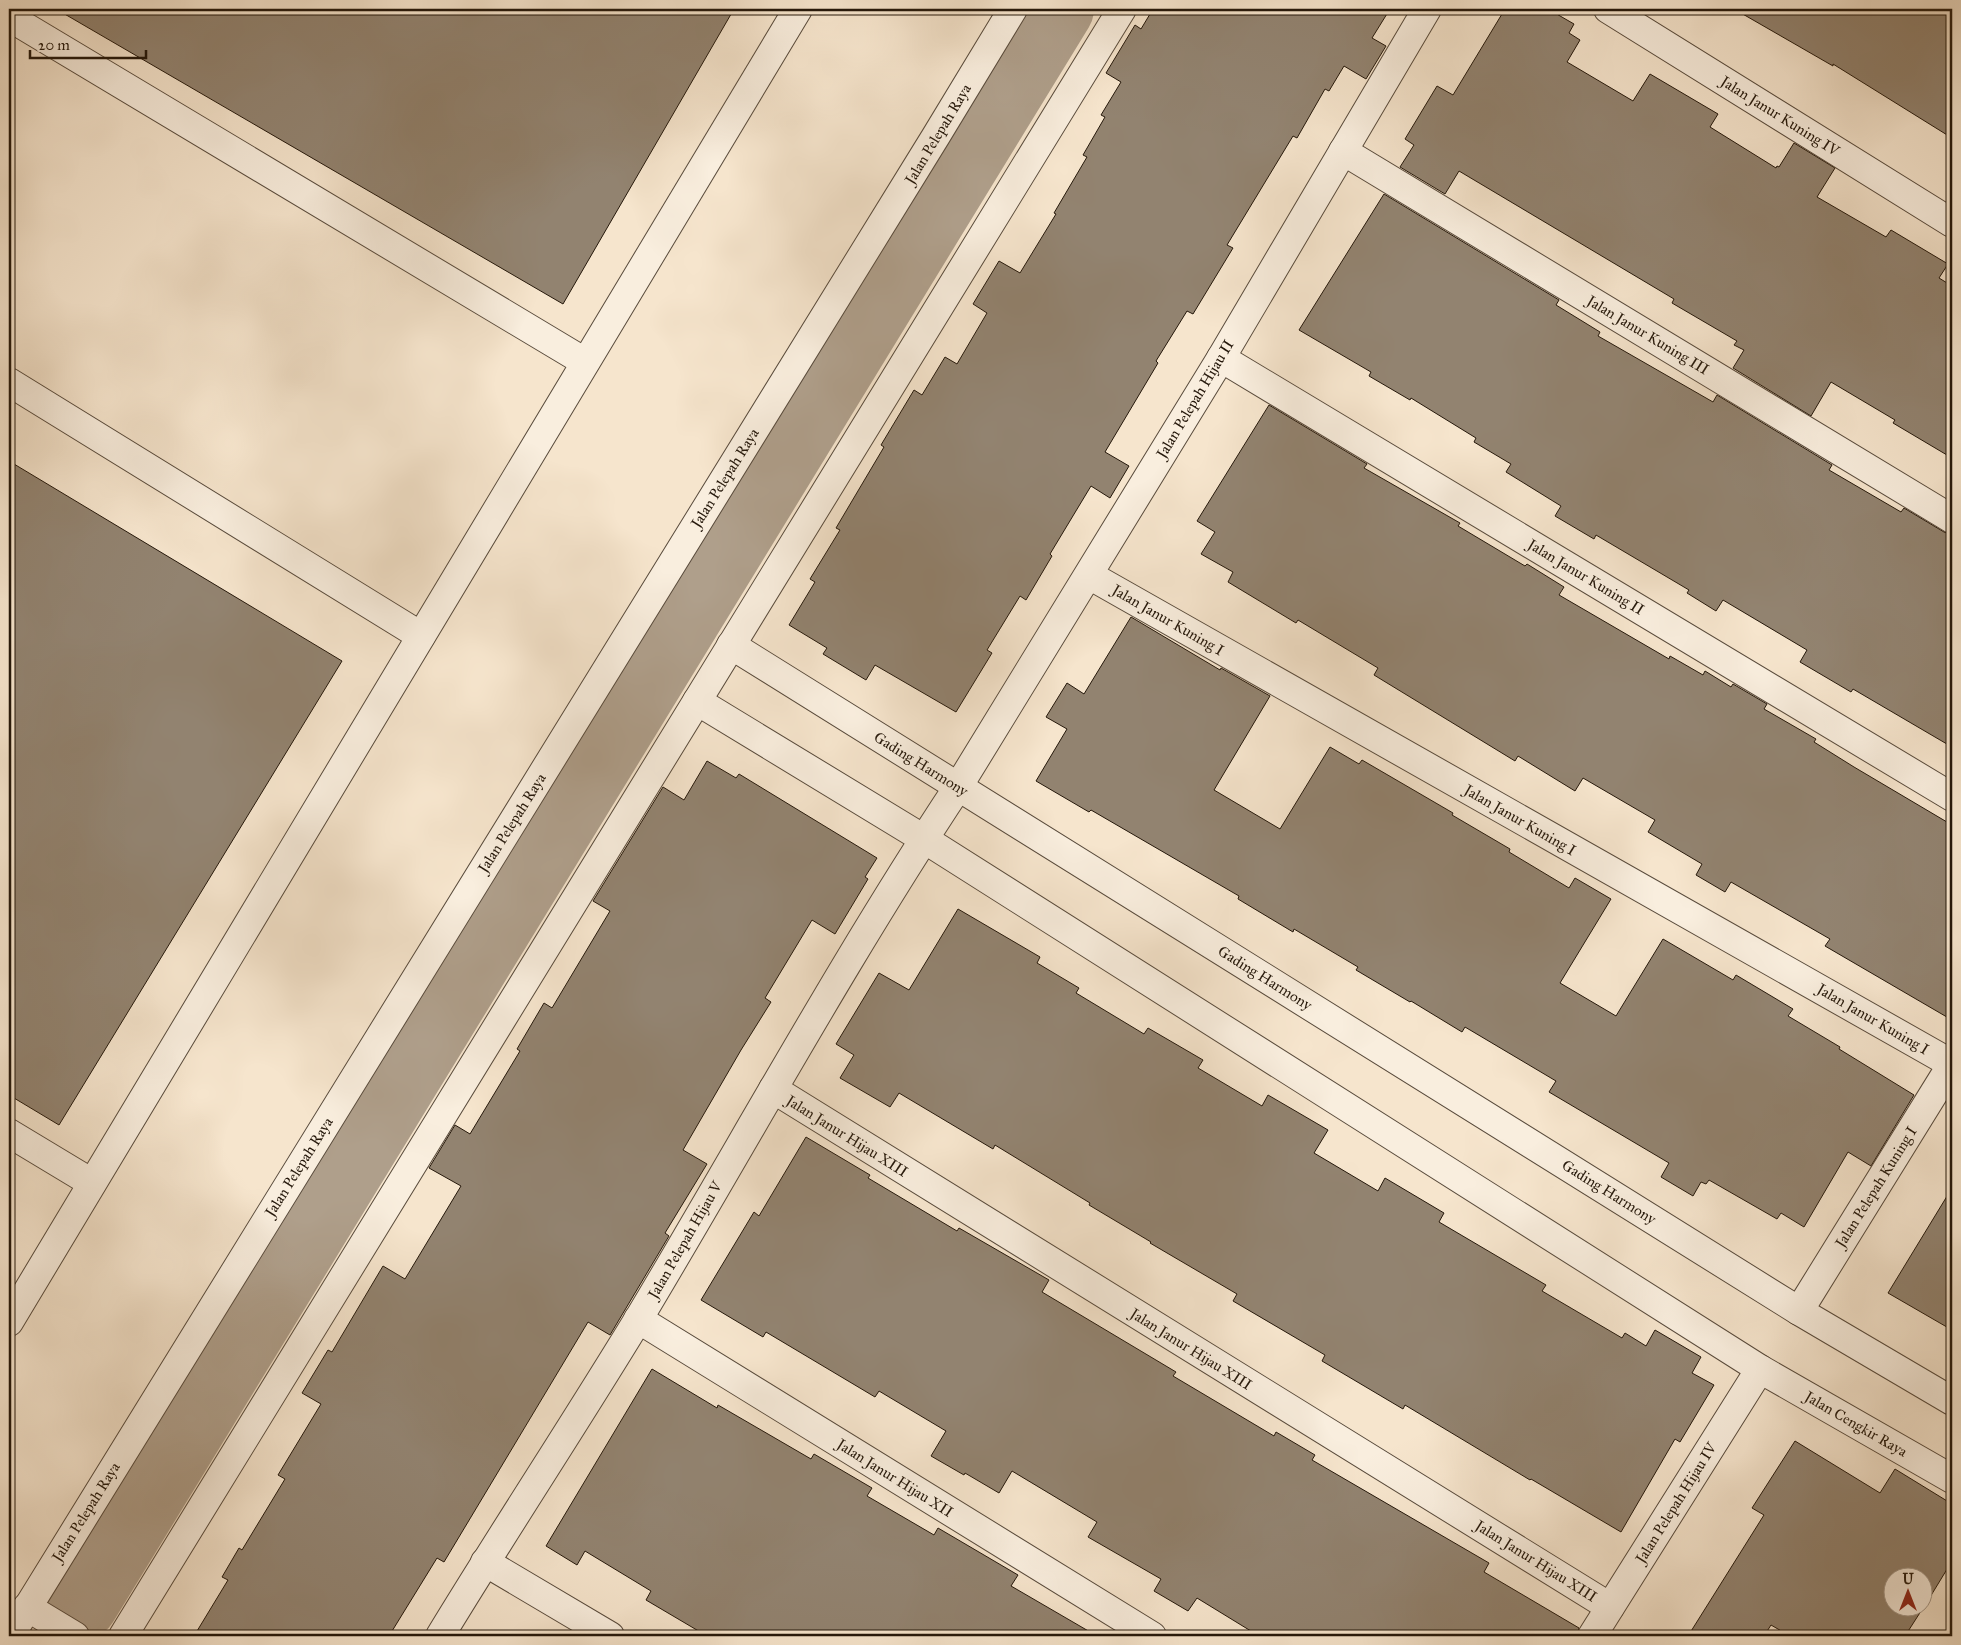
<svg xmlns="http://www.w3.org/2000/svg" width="1961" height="1645" viewBox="0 0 1961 1645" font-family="'IM FELL Great Primer',serif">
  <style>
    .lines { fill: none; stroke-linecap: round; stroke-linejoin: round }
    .river { stroke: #af9f8b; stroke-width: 70 }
    .building { fill: #928370; stroke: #25180b }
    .minor-casing { stroke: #594b3c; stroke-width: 30 }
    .minor { stroke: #f9eede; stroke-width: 28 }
    .labels { text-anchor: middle; stroke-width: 5; stroke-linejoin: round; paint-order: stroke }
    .street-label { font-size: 15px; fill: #25180b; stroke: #f9eede }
  </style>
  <rect width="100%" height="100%" fill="#f6e5cd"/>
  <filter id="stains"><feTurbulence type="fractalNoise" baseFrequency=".004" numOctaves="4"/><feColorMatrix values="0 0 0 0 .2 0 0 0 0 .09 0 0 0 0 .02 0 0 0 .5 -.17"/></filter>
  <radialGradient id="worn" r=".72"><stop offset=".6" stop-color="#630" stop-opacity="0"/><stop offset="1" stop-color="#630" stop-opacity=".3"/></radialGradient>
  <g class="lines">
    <!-- river -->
    <path class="river" d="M83,1604l976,-1595"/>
  </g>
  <!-- building -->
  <g class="building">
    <path d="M56,9h678l-171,295z"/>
    <path d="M1153,9h237l-18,29 14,8 -20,33 -22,-13 -15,25 -4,-2 -28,49 -4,-2 -66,109 6,3 -40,66 -6,-3 -31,50 2,2 -53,89 24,14 -19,32 -19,-12 -41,68 2,2 -26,44 -6,-4 -33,54 5,3 -36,59 -81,-47 -9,15 -43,-26 4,-6 -38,-23 26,-43 -5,-3 30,-49 -4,-2 48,-81 -3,-2 33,-55 8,5 23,-38 12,7 30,-51 -14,-9 26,-43 21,12 36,-59 -2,-1 33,-56 -4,-2 22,-38 -4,-2 20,-33 -15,-9 29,-48 6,4z"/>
    <path d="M1505,9h43l26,15 -5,9 11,7 -13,22 66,39 17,-27 68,40 -8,13 66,41 1,-2 2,1 15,-24 41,25 -18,29 69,40 5,-7 57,34 -9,14 13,8v172l-59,-35 2,-3 -64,-38 -20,34 -78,-48 11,-18 -10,-5 3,-4 -65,-38 2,-4 -215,-128 -14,23 -45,-27 14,-22 -9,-6 32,-53 16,9z"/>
    <path d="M1734,9h218v129l-119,-74v2z"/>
    <path d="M1384,194l175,106 -3,5 44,27 -2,4 115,66 4,-7 115,70 -3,5 72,42 3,-4 40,24 8,3v212l-99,-58 -2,3 -51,-30 7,-12 -84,-50 -7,11 -29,-18 2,-3 -93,-55 -2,4 -39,-23 6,-10 -55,-34 5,-8 -37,-22 2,-4 -65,-40 -1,2 -41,-24 2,-4 -72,-42z"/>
    <path d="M1269,405l98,59 -3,4 96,55 -2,3 67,40 2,-2 37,23 -5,8 110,64 1,-3 33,19 2,-4 26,16 2,-3 34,20 -3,5 52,30 -2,3 40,25 98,58v195l-127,-74 5,-7 -99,-57 -6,10 -29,-17 6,-11 -54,-32 7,-12 -72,-42 -8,13 -57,-35 -3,5 -141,-86 4,-7 -80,-48 -2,3 -68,-41 5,-10 -32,-18 14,-22 -18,-11z"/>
    <path d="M9,461l333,200 -283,464 -50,-30z"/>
    <path d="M1131,617l89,53 1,-2 49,28 -56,94 66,39 50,-82 29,17 3,-4 91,53 -1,2 58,34 -1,3 60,36 6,-10 36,21 -51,84 56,33 47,-77 70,41 3,-5 57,34 -5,7 52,31 -1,2 75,46 -43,71 -23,-14 -44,75 -23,-14 -4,6 -68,-39 -3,4 -5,-2 -8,14 -32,-19 8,-14 -120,-71 7,-11 -91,-54 -3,5 -51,-31 -1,1 -54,-32 2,-3 -64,-38 -1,3 -55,-33 1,-3 -148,-86 -2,2 -53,-31 31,-52 -21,-12 21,-34 17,11z"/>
    <path d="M707,761l29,17 3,-4 138,84 -12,19 3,2 -33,55 -23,-14 -47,78 6,4 -30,48 -58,100 24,14 -42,69 4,3 -59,99 -22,-13 -144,240 -7,-4 -48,78h-195l34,-56 -6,-3 17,-29 3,2 43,-71 -7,-4 43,-71 -19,-11 26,-43 4,2 51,-86 22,13 56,-93 -32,-18 26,-43 15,9 50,-83 -3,-2 27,-46 8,5 58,-97 -17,-10 70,-114 21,13z"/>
    <path d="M958,909l82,48 -3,6 42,25 -3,5 68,41 4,-6 55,32 -5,8 64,38 6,-11 60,35 -14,23 64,38 7,-13 59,35 -5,9 107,63 -4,6 80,47 3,-5 21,13 9,-16 46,27 -9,16 22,12 -34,57 -5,-3 -54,93 -90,-53 -1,1 -125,-75 -2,4 -81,-48 3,-6 -92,-54 4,-7 -87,-51 1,-1 -62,-37 1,-2 -95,-58 -2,4 -94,-56 -9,14 -50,-29 14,-23 -18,-11 43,-71 30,17z"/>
    <path d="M806,1137l64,38 -2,3 89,53 2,-3 90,52 -7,12 134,80 -3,4 101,60 2,-4 39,23 -3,5 177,103 -5,9 95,56 -2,8h-318l-62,-38 -9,13 -34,-20 7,-12 -73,-42 9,-15 -85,-51 -13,22 -34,-20 -1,2 -33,-19 15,-25 -67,-40 -4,6 -109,-65 -3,5 -62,-37 53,-88 5,4z"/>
    <path d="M1952,1188v142l-64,-37z"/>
    <path d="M652,1369l65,39 1,-3 93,54 3,-5 58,34 -5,8 67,39 4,-7 80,47 -7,11 86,50h-390l-61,-36 5,-9 -66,-40 -8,14 -31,-19z"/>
    <path d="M1795,1441l85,52 15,-24 57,35v57l-28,46v-29h-30v30h29l-18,28h-115l-19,-11 -7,11h-76l76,-121 -12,-7z"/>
  </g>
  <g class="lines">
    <!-- minor casing -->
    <g class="minor-casing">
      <g id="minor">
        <path d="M1608,9l344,214"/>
        <path d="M9,17l576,345"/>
        <path d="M1343,151l609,368"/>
        <path d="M1221,358l731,439"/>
        <path d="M9,382l412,254"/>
        <path d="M1089,575l863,489"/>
        <path d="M731,645l1068,666 153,90"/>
        <path d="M697,701l227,138 836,530 192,110"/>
        <path d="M773,1089l837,518"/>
        <path d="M9,1133l83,50"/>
        <path d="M1799,1311l153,-247"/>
        <path d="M638,1319l514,317"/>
        <path d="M9,1322l789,-1313"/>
        <path d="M485,1562l125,74"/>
        <path d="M27,1607l48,29"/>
        <path d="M10,1636l926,-1500 77,-127"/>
        <path d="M123,1636l999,-1627"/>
        <path d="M440,1636c65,-107 134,-211 199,-318 106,-177 205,-359 319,-531l263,-429 206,-349"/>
        <path d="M1592,1636l168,-267"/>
      </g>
    </g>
    <!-- minor -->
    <use href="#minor" class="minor"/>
  </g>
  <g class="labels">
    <!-- street labels -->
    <g class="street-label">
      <text transform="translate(1780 116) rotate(32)" y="5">Jalan Janur Kuning IV</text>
      <text transform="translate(938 134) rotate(-59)" y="5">Jalan Pelepah Raya</text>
      <text transform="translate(1648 335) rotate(31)" y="5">Jalan Janur Kuning III</text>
      <text transform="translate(1195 399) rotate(-59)" y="5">Jalan Pelepah Hijau II</text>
      <text transform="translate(725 478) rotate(-58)" y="5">Jalan Pelepah Raya</text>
      <text transform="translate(1586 577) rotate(31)" y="5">Jalan Janur Kuning II</text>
      <text transform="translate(1168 620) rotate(30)" y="5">Jalan Janur Kuning I</text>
      <text transform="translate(921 764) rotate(32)" y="5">Gading Harmony</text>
      <text transform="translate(1520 820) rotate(30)" y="5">Jalan Janur Kuning I</text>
      <text transform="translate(512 823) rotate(-58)" y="5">Jalan Pelepah Raya</text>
      <text transform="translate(1265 978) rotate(32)" y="5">Gading Harmony</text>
      <text transform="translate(1873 1019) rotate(30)" y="5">Jalan Janur Kuning I</text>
      <text transform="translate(847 1136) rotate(32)" y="5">Jalan Janur Hijau XIII</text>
      <text transform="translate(299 1167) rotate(-58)" y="5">Jalan Pelepah Raya</text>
      <text transform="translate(1876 1187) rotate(-58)" y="5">Jalan Pelepah Kuning I</text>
      <text transform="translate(1609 1192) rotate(32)" y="5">Gading Harmony</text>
      <text transform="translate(685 1240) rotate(-60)" y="5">Jalan Pelepah Hijau V</text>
      <text transform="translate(1191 1349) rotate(32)" y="5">Jalan Janur Hijau XIII</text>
      <text transform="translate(1856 1424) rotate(30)" y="5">Jalan Cengkir Raya</text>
      <text transform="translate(895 1478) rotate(32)" y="5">Jalan Janur Hijau XII</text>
      <text transform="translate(1676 1503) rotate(-58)" y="5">Jalan Pelepah Hijau IV</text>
      <text transform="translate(86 1512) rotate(-58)" y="5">Jalan Pelepah Raya</text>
      <text transform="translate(1536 1561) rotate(32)" y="5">Jalan Janur Hijau XIII</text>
    </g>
  </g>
  <!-- margin -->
  <rect width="1961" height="1645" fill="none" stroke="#f6e5cd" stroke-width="30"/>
  <rect x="10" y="10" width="1941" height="1625" fill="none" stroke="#25180b" stroke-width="2.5"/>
  <rect x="15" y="15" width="1931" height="1615" fill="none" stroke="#25180b"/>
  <!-- north arrow -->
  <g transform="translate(1908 1592)"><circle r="24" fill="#f9eede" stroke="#a4988a"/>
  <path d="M0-4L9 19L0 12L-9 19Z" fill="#8f2418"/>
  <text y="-8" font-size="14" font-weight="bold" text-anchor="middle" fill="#25180b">U</text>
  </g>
  <!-- scale -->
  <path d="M30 50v8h116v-8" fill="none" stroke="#25180b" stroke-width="2.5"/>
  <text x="38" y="50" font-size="15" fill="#25180b" stroke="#f9eede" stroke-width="4" paint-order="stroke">20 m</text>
  <rect width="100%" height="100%" filter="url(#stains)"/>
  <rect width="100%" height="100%" fill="url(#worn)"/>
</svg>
